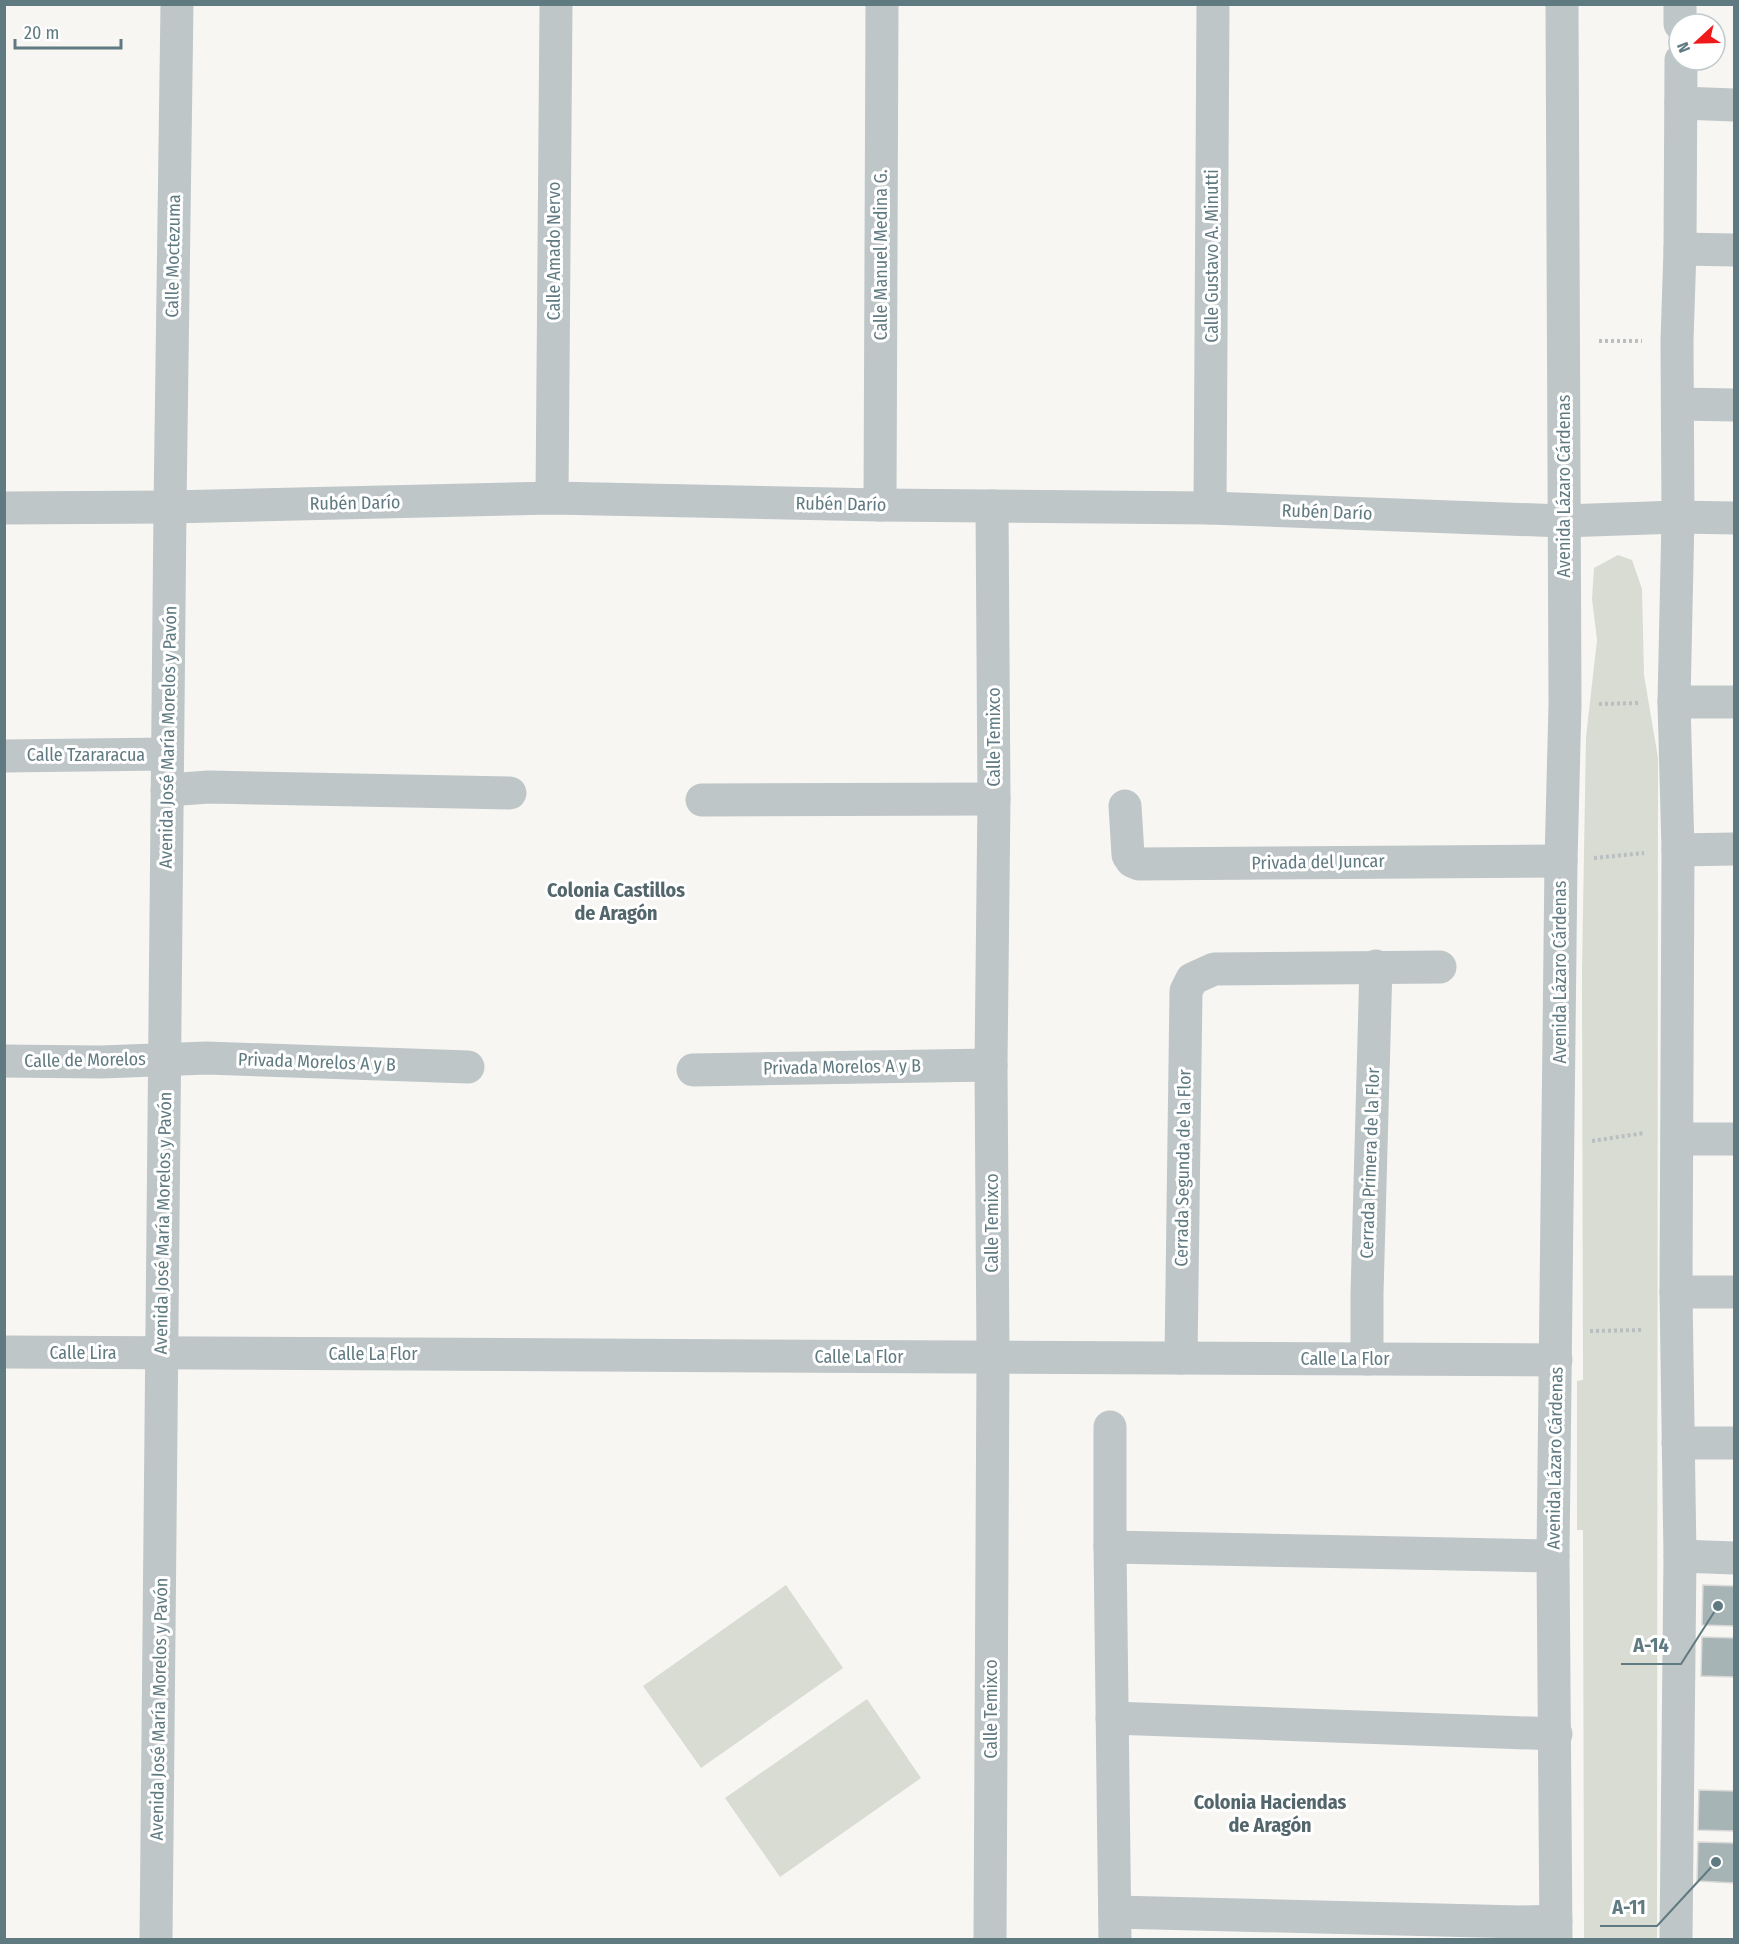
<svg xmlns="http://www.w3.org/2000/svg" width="1739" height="1944" viewBox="0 0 1739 1944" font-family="'Fira Sans Condensed',sans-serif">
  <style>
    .green { fill: #d8dcd2 }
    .building { fill: #a6b4b6; stroke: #d9d8d6; stroke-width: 1.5 }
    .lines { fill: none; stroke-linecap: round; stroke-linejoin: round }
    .path { stroke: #b9bec0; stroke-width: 4; stroke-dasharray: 3 3; stroke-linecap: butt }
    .minor { stroke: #bfc6c8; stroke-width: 33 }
    .labels { text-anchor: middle; stroke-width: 6; stroke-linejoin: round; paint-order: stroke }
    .street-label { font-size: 18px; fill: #607a81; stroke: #fff }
    .neighbourhood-label { font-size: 20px; font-weight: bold; fill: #52666b; stroke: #fff }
    .leader { fill: none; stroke: #607a81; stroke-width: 2 }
    .callout-dot { fill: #607a81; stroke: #fff; stroke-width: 2 }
    .callout-label { font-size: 20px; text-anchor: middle; font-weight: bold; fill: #607a81; stroke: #fff; stroke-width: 6; stroke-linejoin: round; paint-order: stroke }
  </style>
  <rect width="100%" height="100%" fill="#f7f6f3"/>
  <!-- green -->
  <g class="green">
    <path d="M1618,555l14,5 10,29 2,86 14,83 -1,1182 -73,-1 -1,-409h-6v-149l6,-1 -1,-410 4,-233 11,-97 -5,-41 2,-31z"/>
    <path d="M786,1585l57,83 -142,100 -58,-82z"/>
    <path d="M867,1699l54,79 -141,99 -55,-79z"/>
  </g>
  <!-- building -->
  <g class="building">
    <path d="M1703,1585l31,1v40l-32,-1z"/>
    <path d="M1702,1637l32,1v39l-33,-1z"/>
    <path d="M1699,1790l35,1v40l-36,-1z"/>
    <path d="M1698,1842l36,1v40l-37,-2z"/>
  </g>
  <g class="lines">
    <!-- path -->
    <g class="path">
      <path d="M1599,341h43"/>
      <path d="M1599,704l40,-1"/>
      <path d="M1594,858l50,-5"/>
      <path d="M1592,1141l52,-8"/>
      <path d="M1590,1331l52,-1"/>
    </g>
    <!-- minor -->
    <g class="minor">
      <path d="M1680,4v20"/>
      <path d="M1681,103l53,2"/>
      <path d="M1680,249l54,1"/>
      <path d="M1678,404l56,1"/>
      <path d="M552,498l4,-494"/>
      <path d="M880,505l2,-501"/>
      <path d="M4,508l166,-1 382,-9 328,7 330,3 353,13 115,-4 56,1"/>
      <path d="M1210,508l3,-504"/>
      <path d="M1674,702h60"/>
      <path d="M4,756l163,-2"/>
      <path d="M167,790l42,-3 301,6"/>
      <path d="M702,800l292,-1"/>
      <path d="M1125,806l3,49 4,6 7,3 422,-3"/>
      <path d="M1678,850l56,-1"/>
      <path d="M4,1061l97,1 106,-4 261,9"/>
      <path d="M693,1070l298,-5"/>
      <path d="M1677,1139h57"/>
      <path d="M1676,1292h58"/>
      <path d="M4,1352l1552,8"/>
      <path d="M1181,1358l5,-367 6,-12 22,-10 226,-2"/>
      <path d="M1367,1359v-65l9,-328"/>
      <path d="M1110,1427v120l5,393"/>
      <path d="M1678,1443h56"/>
      <path d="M1110,1547l443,9"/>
      <path d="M1680,1556l54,2"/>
      <path d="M1112,1718l444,16"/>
      <path d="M1115,1912l405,10 36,-1"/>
      <path d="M156,1940l14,-1433 7,-503"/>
      <path d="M990,1940l3,-583 -2,-292 3,-266 -2,-293"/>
      <path d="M1556,1940l-3,-384 8,-695 4,-157 -3,-700"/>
      <path d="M1676,1940l4,-384 -4,-264 2,-442 -4,-148 4,-185 -1,-176 3,-92 1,-189"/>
    </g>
  </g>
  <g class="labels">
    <!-- street labels -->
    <g class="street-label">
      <text transform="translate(554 251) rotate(-90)" y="6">Calle Amado Nervo</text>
      <text transform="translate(881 255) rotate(-90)" y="6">Calle Manuel Medina G.</text>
      <text transform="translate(173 256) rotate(-89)" y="6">Calle Moctezuma</text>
      <text transform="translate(1212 256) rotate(-90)" y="6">Calle Gustavo A. Minutti</text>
      <text transform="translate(1564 486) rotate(-90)" y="6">Avenida Lázaro Cárdenas</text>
      <text transform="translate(355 503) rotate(-1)" y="6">Rubén Darío</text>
      <text transform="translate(841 504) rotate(1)" y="6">Rubén Darío</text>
      <text transform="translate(1327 512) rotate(2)" y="6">Rubén Darío</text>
      <text transform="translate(168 737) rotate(-89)" y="6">Avenida José María Morelos y Pavón</text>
      <text transform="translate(994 737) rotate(-90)" y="6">Calle Temixco</text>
      <text x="86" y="761">Calle Tzararacua</text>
      <text transform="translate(1318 862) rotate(-1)" y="6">Privada del Juncar</text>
      <text transform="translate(1560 972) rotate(-90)" y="6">Avenida Lázaro Cárdenas</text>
      <text transform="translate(85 1060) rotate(-1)" y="6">Calle de Morelos</text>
      <text transform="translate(317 1062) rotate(2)" y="6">Privada Morelos A y B</text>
      <text transform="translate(842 1067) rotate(-1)" y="6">Privada Morelos A y B</text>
      <text transform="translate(1370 1163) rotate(-88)" y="6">Cerrada Primera de la Flor</text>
      <text transform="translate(1183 1168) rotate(-89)" y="6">Cerrada Segunda de la Flor</text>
      <text transform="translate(163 1223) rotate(-89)" y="6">Avenida José María Morelos y Pavón</text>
      <text transform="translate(992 1223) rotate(-90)" y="6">Calle Temixco</text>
      <text x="83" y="1359">Calle Lira</text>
      <text x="373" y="1360">Calle La Flor</text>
      <text x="859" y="1363">Calle La Flor</text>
      <text x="1345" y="1365">Calle La Flor</text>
      <text transform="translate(1555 1458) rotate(-89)" y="6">Avenida Lázaro Cárdenas</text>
      <text transform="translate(159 1709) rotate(-89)" y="6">Avenida José María Morelos y Pavón</text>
      <text transform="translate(991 1709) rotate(-90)" y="6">Calle Temixco</text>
    </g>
    <!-- neighbourhood labels -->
    <g class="neighbourhood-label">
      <text x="616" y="897">Colonia Castillos<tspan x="616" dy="23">de Aragón</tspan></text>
      <text x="1270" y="1809">Colonia Haciendas<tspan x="1270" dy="23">de Aragón</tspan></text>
    </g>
  </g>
  <!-- callouts -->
  <path class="leader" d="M1718 1606L1681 1664H1621M1716 1862L1657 1926H1600"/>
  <g class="callout-dot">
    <circle cx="1718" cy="1606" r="6"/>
    <circle cx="1716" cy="1862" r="6"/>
  </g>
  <g class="callout-label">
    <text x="1651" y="1652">A-14</text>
    <text x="1629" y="1914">A-11</text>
  </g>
  <!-- border -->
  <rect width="1739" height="1944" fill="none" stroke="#607a81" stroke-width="12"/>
  <!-- north arrow -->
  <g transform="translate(1697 42) rotate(248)"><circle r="28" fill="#ffffff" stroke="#bfcacd" stroke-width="1.5"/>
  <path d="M0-4.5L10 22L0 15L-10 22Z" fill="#f11a1b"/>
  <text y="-9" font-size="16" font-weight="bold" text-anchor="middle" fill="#607a81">N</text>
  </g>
  <!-- scale -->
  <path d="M15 39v9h106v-9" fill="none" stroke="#607a81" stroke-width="3"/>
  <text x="24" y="39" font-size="18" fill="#607a81" stroke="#ffffff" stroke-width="4.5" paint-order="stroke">20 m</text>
</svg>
